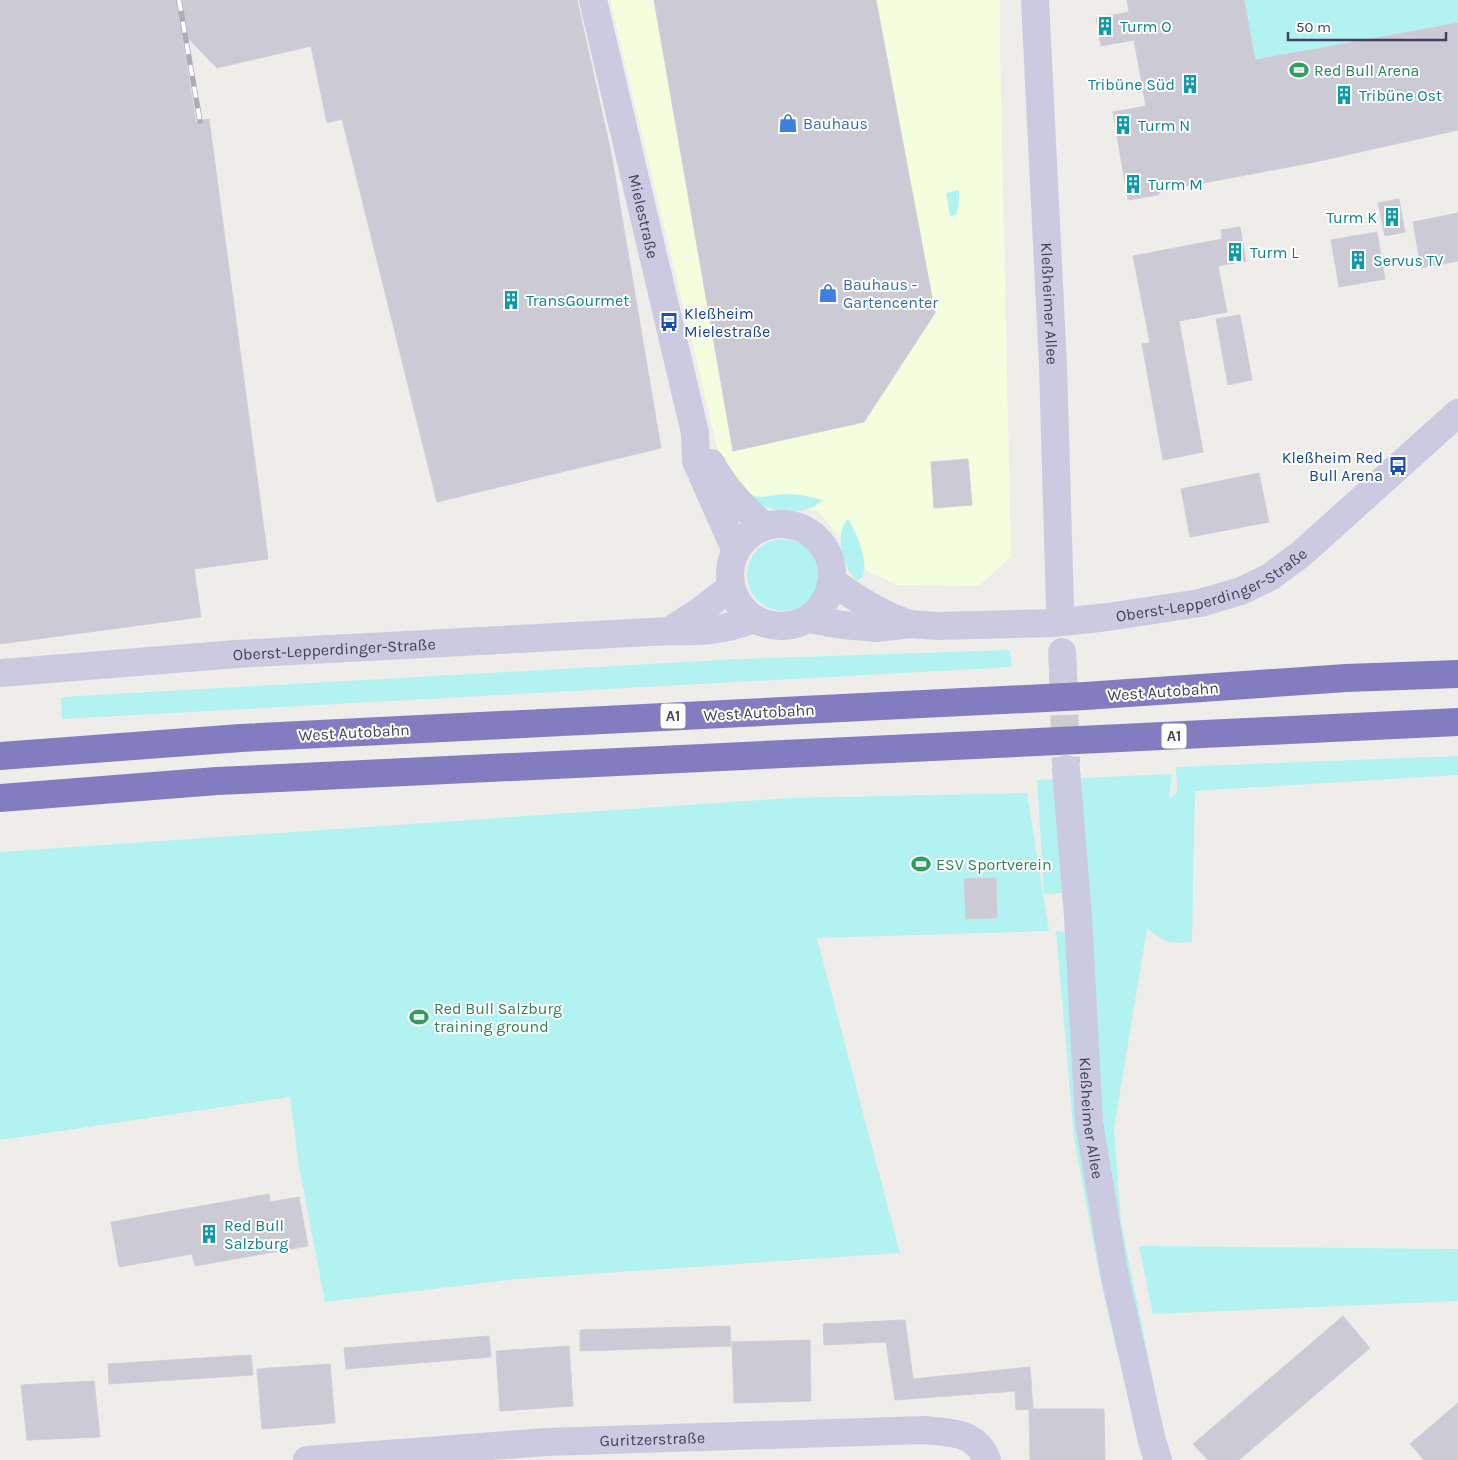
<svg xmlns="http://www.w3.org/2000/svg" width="1458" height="1460" viewBox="0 0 1458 1460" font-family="Karla,sans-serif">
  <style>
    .commercial { fill: #f5fddf }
    .green { fill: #b2f3f1 }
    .building { fill: #cccad4; stroke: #d1ced8 }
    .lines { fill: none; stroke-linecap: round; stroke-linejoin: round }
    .minor-tunnel { stroke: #cccbcd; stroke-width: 28; stroke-dasharray: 28 14; stroke-linecap: butt }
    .minor { stroke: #cbcae0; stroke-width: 28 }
    .highway { stroke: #837cc0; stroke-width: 28 }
    .rail-casing { stroke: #aeacb7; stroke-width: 5.5 }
    .rail { stroke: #fff; stroke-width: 4; stroke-dasharray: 11; stroke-linecap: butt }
    .labels { text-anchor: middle; stroke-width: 4; stroke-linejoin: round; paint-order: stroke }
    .shield { fill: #fff; stroke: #7b7b8c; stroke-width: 1 }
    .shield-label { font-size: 15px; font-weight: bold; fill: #43425a }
    .culture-label { font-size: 16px; fill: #0d838f; stroke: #fff; text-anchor: start }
    .leisure-label { font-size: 16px; fill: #27864d; stroke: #fff; text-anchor: start }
    .shop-label { font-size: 16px; fill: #366cbe; stroke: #fff; text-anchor: start }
    .street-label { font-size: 16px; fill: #43425a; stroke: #fff }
    .transit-label { font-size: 16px; fill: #164399; stroke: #fff; text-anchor: start }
  </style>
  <rect width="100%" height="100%" fill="#eeedea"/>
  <!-- commercial -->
  <path class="commercial" d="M610,0h390v52l11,504 -32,30 -82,-1 -30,-14 -49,-60 -67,-10 -29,-34z"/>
  <!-- green -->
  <g class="green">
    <path d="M1127,0h331v130l-297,61z"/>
    <path d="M959,190v13l-3,12 -6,1 -4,-23z"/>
    <path d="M746,493c14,7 25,2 40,1 12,0 24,2 36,6 -13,19 -66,12 -76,-7z"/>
    <path d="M848,519c8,12 27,55 9,62 -14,-13 -24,-47 -9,-62z"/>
    <circle cx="783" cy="575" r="36"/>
    <path d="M1010,650l2,17 -950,52 -1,-22 677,-38z"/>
    <path d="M1458,756v19l-263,16 -3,151c-24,2 -27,1 -45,-14l-33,201 7,93 42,208 -51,-208 -9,-95 -15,-235 -44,2 -7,-114 135,-6 -3,25 8,-7 -1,-25z"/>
    <path d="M1027,793l22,138 -232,7 83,315 -383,26 -192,23 -27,-141 -8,-64 -290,43v-288l791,-54z"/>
    <path d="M1056,931l8,1 5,4 55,414 -7,1 -17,-73 -26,-140z"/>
    <path d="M1139,1246l319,3v52l-305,13z"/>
  </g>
  <!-- building -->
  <g class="building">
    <path d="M0,0h577l34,152 50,296 -224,54 -95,-383 -15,4 -16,-77 -94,22 -36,-37 15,91 13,-3 59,440 -74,10 7,48 -201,27z"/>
    <path d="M654,0h222l59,313 -71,109 -131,29z"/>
    <path d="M1127,0h117l11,60 203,-37v107l-143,32 -154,29 -3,4 -30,5 -15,-88 33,-6 -12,-66 -33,6 -5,-28 33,-6z"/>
    <path d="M1399,199l6,33 -20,4 -7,-33z"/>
    <path d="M1458,213v48l-37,7 -8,-46z"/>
    <path d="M1240,227l6,34 -28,5 9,46 -48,9 24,131 -40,8 -21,-116 8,-1 -17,-87 89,-17 -1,-9z"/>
    <path d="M1377,232l8,47 -46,8 -8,-47z"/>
    <path d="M1240,315l12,65 -24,5 -12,-66z"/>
    <path d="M968,459l4,46 -38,3 -3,-46z"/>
    <path d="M1259,473l10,49 -79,15 -9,-48z"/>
    <path d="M996,878l1,40 -31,1 -2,-40z"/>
    <path d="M269,1194l1,8 29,-5 9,49 -113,20 -3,-12 -73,13 -8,-45z"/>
    <path d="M1343,1316l27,32 -131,112h-31l-15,-16z"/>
    <path d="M905,1320l8,59 117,-12 3,42 -17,1 -1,-19 -120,9 -9,-58 -62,3 -1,-21z"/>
    <path d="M730,1326l1,20 -151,5v-21z"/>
    <path d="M489,1336l2,21 -145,12 -2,-21z"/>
    <path d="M810,1340l1,61 -77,2 -2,-61z"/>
    <path d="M569,1346l4,60 -73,5 -4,-60z"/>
    <path d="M251,1355l2,20 -144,9 -1,-20z"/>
    <path d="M330,1364l5,59 -73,6 -5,-60z"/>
    <path d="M94,1381l6,56 -73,3 -6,-55z"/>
    <path d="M1458,1403v57h-34l-14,-16z"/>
    <path d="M1029,1409h75l1,51h-75z"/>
  </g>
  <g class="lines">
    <!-- minor-tunnel -->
    <path class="minor-tunnel" d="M1063,673l3,91"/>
    <!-- minor -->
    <g class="minor">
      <path id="s1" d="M593,0l102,433 1,28 40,90"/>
      <path id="s2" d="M1035,0l18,366 7,241"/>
      <path d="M711,463c13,25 32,44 53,63"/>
      <circle cx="781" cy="575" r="51"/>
      <path d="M832,581c24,18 47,32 74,42"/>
      <path id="s3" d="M808,619l34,6 35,3 33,-4 26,2 117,-3 55,-6 92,-14 41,-12 29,-14 31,-23 157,-141"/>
      <path d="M669,631l31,-20 31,-24"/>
      <path d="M1062,652l1,17"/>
      <path id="s4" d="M0,673l237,-19 432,-23c34,1 52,0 85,-12"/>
      <path id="s5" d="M1066,769l12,147 11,206 26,155 37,164 6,19"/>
      <path id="s6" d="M307,1460l239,-18 378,-12c26,3 52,1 63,30"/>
    </g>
    <!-- highway -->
    <g class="highway">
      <path d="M0,756l241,-18 844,-42 261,-18 112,-4"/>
      <path d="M0,798l217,-17 1241,-59"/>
    </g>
    <!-- rail casing -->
    <g class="rail-casing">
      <path id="rail" d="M179,0l21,121"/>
    </g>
    <!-- rail -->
    <use href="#rail" class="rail"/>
  </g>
  <!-- icons -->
  <defs>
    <g id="building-bare" transform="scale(1.5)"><path d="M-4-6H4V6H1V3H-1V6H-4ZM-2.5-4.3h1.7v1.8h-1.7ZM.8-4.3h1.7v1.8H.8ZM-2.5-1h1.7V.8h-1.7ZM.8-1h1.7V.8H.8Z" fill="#0f9aa8" stroke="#fff" stroke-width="2.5" paint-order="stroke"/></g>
    <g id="stadium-bare" transform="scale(1.5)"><path d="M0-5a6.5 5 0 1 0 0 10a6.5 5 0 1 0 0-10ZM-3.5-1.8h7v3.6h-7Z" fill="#2e9e5b" stroke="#fff" stroke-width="2.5" paint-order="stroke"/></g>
    <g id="shop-bare" transform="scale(1.5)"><path d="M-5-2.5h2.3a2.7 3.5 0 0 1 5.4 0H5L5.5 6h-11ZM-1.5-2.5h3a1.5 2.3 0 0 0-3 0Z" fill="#3f7fe0" stroke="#fff" stroke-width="2.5" paint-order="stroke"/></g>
    <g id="bus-bare" transform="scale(1.5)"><path d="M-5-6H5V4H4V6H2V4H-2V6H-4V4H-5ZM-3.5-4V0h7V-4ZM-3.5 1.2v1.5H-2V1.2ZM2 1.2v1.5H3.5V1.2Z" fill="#1a4fb4" stroke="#fff" stroke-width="2.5" paint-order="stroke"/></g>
  </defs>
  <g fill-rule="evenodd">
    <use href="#building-bare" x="1105" y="26"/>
    <use href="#stadium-bare" x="1299" y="70"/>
    <use href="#building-bare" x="1190" y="84"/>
    <use href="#building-bare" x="1344" y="95"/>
    <use href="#shop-bare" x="788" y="123"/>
    <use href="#building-bare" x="1123" y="125"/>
    <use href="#building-bare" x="1133" y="184"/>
    <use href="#building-bare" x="1392" y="217"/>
    <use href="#building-bare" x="1235" y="252"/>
    <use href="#building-bare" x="1358" y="260"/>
    <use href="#shop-bare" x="828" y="293"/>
    <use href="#building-bare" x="511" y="300"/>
    <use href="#bus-bare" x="669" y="322"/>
    <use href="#bus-bare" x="1398" y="466"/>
    <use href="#stadium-bare" x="921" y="864"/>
    <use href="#stadium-bare" x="419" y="1017"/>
    <use href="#building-bare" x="209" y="1234"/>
  </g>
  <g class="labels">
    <!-- shield labels -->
    <g class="shield">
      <rect x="660.5" y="703.5" width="25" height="25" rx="4"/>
      <rect x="1161.5" y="723.5" width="25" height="25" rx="4"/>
    </g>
    <g class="shield-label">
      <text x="673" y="721">A1</text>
      <text x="1174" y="741">A1</text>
    </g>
    <!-- culture labels -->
    <g class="culture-label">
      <text x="1120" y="32">Turm O</text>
      <text x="1175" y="90" text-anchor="end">Tribüne Süd</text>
      <text x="1359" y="101">Tribüne Ost</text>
      <text x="1138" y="131">Turm N</text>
      <text x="1148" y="190">Turm M</text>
      <text x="1377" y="223" text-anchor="end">Turm K</text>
      <text x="1250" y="258">Turm L</text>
      <text x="1373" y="266">Servus TV</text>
      <text x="526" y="306">TransGourmet</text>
      <text x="224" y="1231">Red Bull<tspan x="224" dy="18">Salzburg</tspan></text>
    </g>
    <!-- leisure labels -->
    <g class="leisure-label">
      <text x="1314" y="76">Red Bull Arena</text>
      <text x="936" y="870">ESV Sportverein</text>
      <text x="434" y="1014">Red Bull Salzburg<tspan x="434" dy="18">training ground</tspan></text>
    </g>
    <!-- shop labels -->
    <g class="shop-label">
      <text x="803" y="129">Bauhaus</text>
      <text x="843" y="290">Bauhaus -<tspan x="843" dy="18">Gartencenter</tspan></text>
    </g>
    <!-- street labels -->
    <g class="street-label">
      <text dy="6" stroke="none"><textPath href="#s1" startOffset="222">Mielestraße</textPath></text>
      <text dy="6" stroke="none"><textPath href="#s2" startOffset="304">Kleßheimer Allee</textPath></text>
      <text dy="6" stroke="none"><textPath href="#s3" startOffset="411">Oberst-Lepperdinger-Straße</textPath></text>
      <text dy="6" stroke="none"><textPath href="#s4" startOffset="335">Oberst-Lepperdinger-Straße</textPath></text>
      <text transform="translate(1163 691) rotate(-4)" y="6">West Autobahn</text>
      <text transform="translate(759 712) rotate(-3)" y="6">West Autobahn</text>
      <text transform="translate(354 732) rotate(-3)" y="6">West Autobahn</text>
      <text dy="6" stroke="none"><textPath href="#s5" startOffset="350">Kleßheimer Allee</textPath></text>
      <text dy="6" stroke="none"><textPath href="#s6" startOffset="346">Guritzerstraße</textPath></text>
    </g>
    <!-- transit labels -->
    <g class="transit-label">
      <text x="684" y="319">Kleßheim<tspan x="684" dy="18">Mielestraße</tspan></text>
      <text x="1383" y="463" text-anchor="end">Kleßheim Red<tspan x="1383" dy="18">Bull Arena</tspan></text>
    </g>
  </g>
  <!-- scale -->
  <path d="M1288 32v8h158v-8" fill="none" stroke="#43425a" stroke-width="2.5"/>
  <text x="1296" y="32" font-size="15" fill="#43425a" stroke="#ffffff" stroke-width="4" paint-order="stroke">50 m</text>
</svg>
